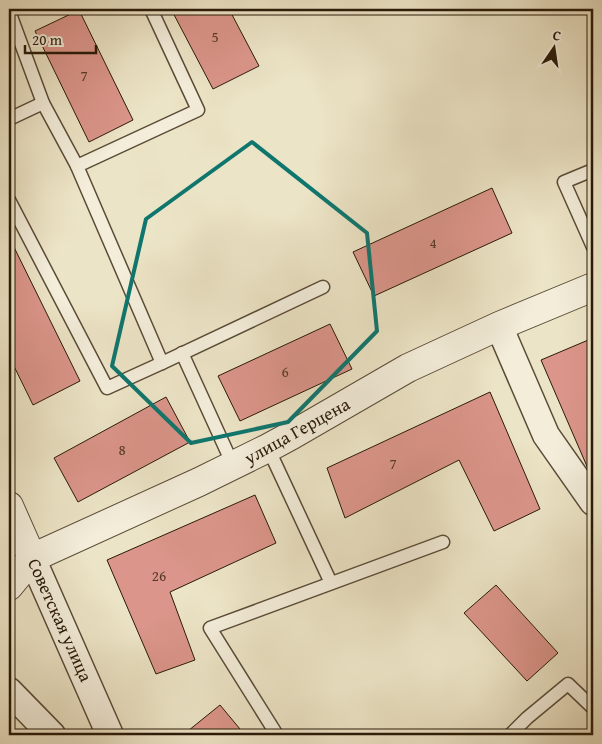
<svg xmlns="http://www.w3.org/2000/svg" width="602" height="744" viewBox="0 0 602 744" font-family="'Gentium Book Plus',serif">
  <style>
    .building { fill: #db958a; stroke: #291a08 }
    .lines { fill: none; stroke-linecap: round; stroke-linejoin: round }
    .service-casing { stroke: #5a4c38; stroke-width: 15 }
    .minor-casing { stroke: #5a4c38; stroke-width: 29 }
    .tertiary-casing { stroke: #5a4c38; stroke-width: 30 }
    .service { stroke: #f3edda; stroke-width: 12 }
    .minor { stroke: #f3edda; stroke-width: 26 }
    .tertiary { stroke: #f3edda; stroke-width: 28 }
    .marked { fill: none; stroke: #0f766e; stroke-width: 4; stroke-linejoin: round }
    .labels { text-anchor: middle; stroke-width: 4.5; stroke-linejoin: round; paint-order: stroke }
    .number-label { font-size: 15px; fill: #563928 }
    .street-label { font-size: 18px; fill: #291a08; stroke: #f3edda }
  </style>
  <rect width="100%" height="100%" fill="#ece4c6"/>
  <filter id="stains"><feTurbulence type="fractalNoise" baseFrequency=".004" numOctaves="4"/><feColorMatrix values="0 0 0 0 .2 0 0 0 0 .09 0 0 0 0 .02 0 0 0 .5 -.17"/></filter>
  <radialGradient id="worn" r=".72"><stop offset=".6" stop-color="#630" stop-opacity="0"/><stop offset="1" stop-color="#630" stop-opacity=".3"/></radialGradient>
  <!-- building -->
  <g class="building">
    <path d="M171,9h58l30,57 -46,23z"/>
    <path d="M79,10l54,110 -44,22 -54,-111z"/>
    <path d="M492,188l20,45 -138,63 -21,-44z"/>
    <path d="M9,237l71,144 -47,24 -24,-49z"/>
    <path d="M330,324l22,45 -112,52 -22,-45z"/>
    <path d="M593,338v138l-4,-5 -48,-111z"/>
    <path d="M490,392l50,117 -46,22 -35,-71 -114,58 -18,-50z"/>
    <path d="M166,397l24,45 -112,60 -24,-44z"/>
    <path d="M255,495l21,48 -106,49 25,68 -39,14 -49,-114z"/>
    <path d="M496,585l62,68 -31,28 -63,-68z"/>
    <path d="M220,705l25,30h-62z"/>
  </g>
  <g class="lines">
    <!-- service casing -->
    <g class="service-casing">
      <g id="service">
        <path d="M151,9l47,101 -121,56 85,197 161,-76"/>
        <path d="M9,11l34,92 34,63"/>
        <path d="M9,119l34,-16"/>
        <path d="M593,170l-29,12 29,65"/>
        <path d="M9,200l98,188 55,-25"/>
        <path d="M182,353l51,112"/>
        <path d="M268,448l63,135"/>
        <path d="M277,735l-67,-107 233,-86"/>
        <path d="M510,735l17,-17 41,-34 25,24"/>
      </g>
    </g>
    <!-- minor casing -->
    <g class="minor-casing">
      <g id="minor">
        <path d="M499,326l47,109 47,67"/>
        <path d="M32,558l78,177"/>
        <path d="M9,691l43,44"/>
      </g>
    </g>
    <!-- tertiary casing -->
    <g class="tertiary-casing">
      <g id="tertiary">
        <path d="M9,506l23,52"/>
        <path d="M9,586l23,-28 167,-76 69,-34 24,-13 116,-67 91,-42 94,-39"/>
      </g>
    </g>
    <!-- service -->
    <use href="#service" class="service"/>
    <!-- minor -->
    <use href="#minor" class="minor"/>
    <!-- tertiary -->
    <use href="#tertiary" class="tertiary"/>
  </g>
  <!-- marked area -->
  <path class="marked" d="M252,142l115,91 10,98 -89,91 -97,21 -79,-77 34,-147z"/>
  <g class="labels">
    <!-- number labels -->
    <g class="number-label">
      <text x="215" y="42">5</text>
      <text x="84" y="81">7</text>
      <text x="433" y="248">4</text>
      <text x="285" y="377">6</text>
      <text x="122" y="455">8</text>
      <text x="393" y="469">7</text>
      <text x="159" y="581">26</text>
    </g>
    <!-- street labels -->
    <g class="street-label">
      <text transform="translate(297 431) rotate(-29)" y="6">улица Герцена</text>
      <text transform="translate(60 620) rotate(66)" y="6">Советская улица</text>
    </g>
  </g>
  <!-- margin -->
  <rect width="602" height="744" fill="none" stroke="#ece4c6" stroke-width="30"/>
  <rect x="10" y="10" width="582" height="724" fill="none" stroke="#291a08" stroke-width="2.5"/>
  <rect x="15" y="15" width="572" height="714" fill="none" stroke="#291a08"/>
  <!-- north arrow -->
  <g transform="translate(554 48) rotate(13)" stroke="#f3edda" stroke-width="4" paint-order="stroke">
  <path d="M0-4L9 19L0 12L-9 19Z" fill="#291a08"/>
  <text y="-8" font-size="14" font-weight="bold" text-anchor="middle" fill="#291a08">С</text>
  </g>
  <!-- scale -->
  <path d="M25 45v8h71v-8" fill="none" stroke="#291a08" stroke-width="2.5"/>
  <text x="32" y="45" font-size="15" fill="#291a08" stroke="#f3edda" stroke-width="4" paint-order="stroke">20 m</text>
  <rect width="100%" height="100%" filter="url(#stains)"/>
  <rect width="100%" height="100%" fill="url(#worn)"/>
</svg>
